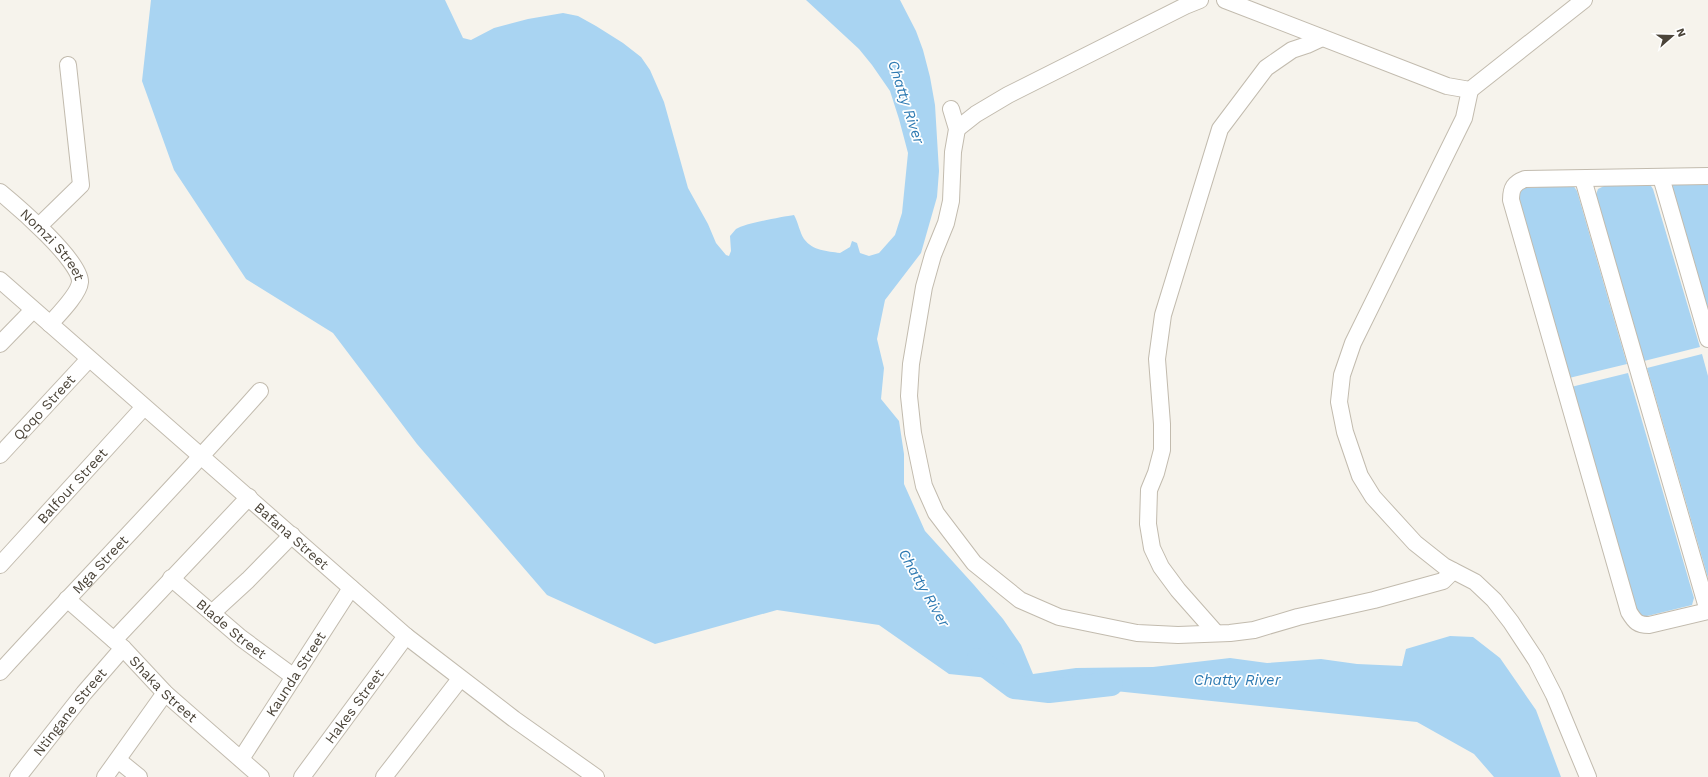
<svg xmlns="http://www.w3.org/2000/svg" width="1708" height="777" viewBox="0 0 1708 777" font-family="'Work Sans',sans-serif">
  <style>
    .water { fill: #a9d4f2 }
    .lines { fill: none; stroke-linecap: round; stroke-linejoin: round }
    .river { stroke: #a9d4f2; stroke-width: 24 }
    .minor-casing { stroke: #c2bbae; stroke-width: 18 }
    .minor { stroke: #fff; stroke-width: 16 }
    .labels { text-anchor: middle; stroke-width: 3.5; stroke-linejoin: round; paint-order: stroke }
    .street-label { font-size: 14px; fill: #4b4439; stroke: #fff }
    .water-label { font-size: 15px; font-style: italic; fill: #2e7ab2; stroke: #fff }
  </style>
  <rect width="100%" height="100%" fill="#f6f3ec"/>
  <!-- water -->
  <g class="water">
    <path d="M151,0h294l18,38 8,2 23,-12 34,-9 35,-6 15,3 18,10 27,17 18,14 9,13 14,32 24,86 20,36 8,19 10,12 3,1 2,-5 -1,-15c2,-2 4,-5 6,-7 9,-6 46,-12 58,-14 4,7 6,18 10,24 9,12 23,12 36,14l10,-6 2,-6 5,2 3,10 9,3 10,-3 16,-18 7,-22 6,-60 -9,-34 -9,-28 -18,-26 -13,-16 -53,-49h94l16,31 7,19 7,27 5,28 4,66 -2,26 -16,56 -36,47 -8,39 7,29 -3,31 18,22 5,33v30l21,47 49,54 29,34 18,26 12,29 43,-6 77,-1 77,-9 37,5 54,-4 36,5 45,2 4,-17 44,-13 23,1 27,21 36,52 25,67h-67l-20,-23 -57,-32 -468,-48 -70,-49 -102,-15 -122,34 -108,-49 -130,-151 -84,-111 -87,-54 -72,-109 -32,-89z"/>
    <path d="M1678,181l30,1v129l-37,-120 2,-6z"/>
    <path d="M1649,183l4,6 47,158 -56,14 -49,-164 3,-8 8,-4z"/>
    <path d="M1573,185l4,6 50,173 -58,14 -51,-177 1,-9 6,-4z"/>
    <path d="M1702,354l6,22v202l-61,-210z"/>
    <path d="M1628,373l66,225 -2,7 -53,13 -68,-231z"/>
  </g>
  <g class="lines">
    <!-- river -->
    <path class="river" d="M978,660l36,27 35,4 62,-7"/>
    <!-- minor casing -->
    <g class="minor-casing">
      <g id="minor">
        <path d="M1225,0l222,86 23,4 114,-90"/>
        <path d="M1470,90l-6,28 -111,225 -11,32 -3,27 6,30 15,44 13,21 42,46 29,23 31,16 19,18 17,22 25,38 18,35 34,82"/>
        <path d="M951,109l6,20 -4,23 -2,49 -5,22 -13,32 -9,32 -13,77 -2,32 4,37 11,53 12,27 38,50 46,37 39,17 78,16 41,2 52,-2 24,-3 44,-13 76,-17 69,-19 10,-10"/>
        <path d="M957,129l19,-15 32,-19 177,-89 15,-6"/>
        <path d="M1708,176l-183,3c-11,4 -14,9 -14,21l118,412c6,10 9,13 20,13l59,-14"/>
        <path d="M1661,177l47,162"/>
        <path d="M1583,179l125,432"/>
        <path id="s1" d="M0,192c17,14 81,69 80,90 -1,12 -22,33 -30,42"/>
        <path d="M39,226l42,-41 -13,-120"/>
        <path id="s2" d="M0,280l406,356 108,83 82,58"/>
        <path d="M0,344l33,-34"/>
        <path id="s3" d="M0,455l89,-96"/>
        <path id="s4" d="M0,565l144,-158"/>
        <path id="s5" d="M171,578l70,60 53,39"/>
        <path id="s6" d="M67,599l56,49 42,45 96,84"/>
        <path d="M212,613l36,-33 44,-45"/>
        <path d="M1216,633l-38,-43 -17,-23 -9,-19 -4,-24 1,-34 7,-17 6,-23v-26l-5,-65 6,-44 57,-186 46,-61 26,-18 15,-5 15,-7"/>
        <path d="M114,640l135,-143"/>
        <path id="s7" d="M0,672c86,-94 175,-185 260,-281"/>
        <path id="s8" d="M241,759l110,-171"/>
        <path d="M118,760l21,17"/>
        <path id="s9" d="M18,777l66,-84 39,-45"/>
        <path d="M105,777l60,-84"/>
        <path id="s10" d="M302,777l104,-141"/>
        <path d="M384,777l76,-98"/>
      </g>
    </g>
    <!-- minor -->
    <use href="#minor" class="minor"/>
  </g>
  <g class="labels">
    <!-- street labels -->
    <g class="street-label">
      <text dy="5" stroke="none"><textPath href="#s1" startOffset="75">Nomzi Street</textPath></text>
      <text dy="5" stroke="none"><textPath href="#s3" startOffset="65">Qoqo Street</textPath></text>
      <text dy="5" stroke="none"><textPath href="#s4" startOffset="107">Balfour Street</textPath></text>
      <text dy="5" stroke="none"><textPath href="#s2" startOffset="388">Bafana Street</textPath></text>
      <text dy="5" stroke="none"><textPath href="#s7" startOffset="147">Mga Street</textPath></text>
      <text dy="5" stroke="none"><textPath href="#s5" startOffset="79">Blade Street</textPath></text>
      <text dy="5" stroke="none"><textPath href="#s8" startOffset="101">Kaunda Street</textPath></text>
      <text dy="5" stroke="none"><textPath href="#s6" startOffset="132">Shaka Street</textPath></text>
      <text dy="5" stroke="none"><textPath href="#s10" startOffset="88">Hakes Street</textPath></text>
      <text dy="5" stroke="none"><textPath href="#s9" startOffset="83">Ntingane Street</textPath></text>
    </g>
    <!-- water labels -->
    <g class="water-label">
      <text transform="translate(906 102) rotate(72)" y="5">Chatty River</text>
      <text transform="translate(924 588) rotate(60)" y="5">Chatty River</text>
      <text x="1237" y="685">Chatty River</text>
    </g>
  </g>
  <!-- north arrow -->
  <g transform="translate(1672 36) rotate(70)" stroke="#ffffff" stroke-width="3" paint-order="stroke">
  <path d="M0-3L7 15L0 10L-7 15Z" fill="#4b4439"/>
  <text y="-6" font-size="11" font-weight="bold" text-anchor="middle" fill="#4b4439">N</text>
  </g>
</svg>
